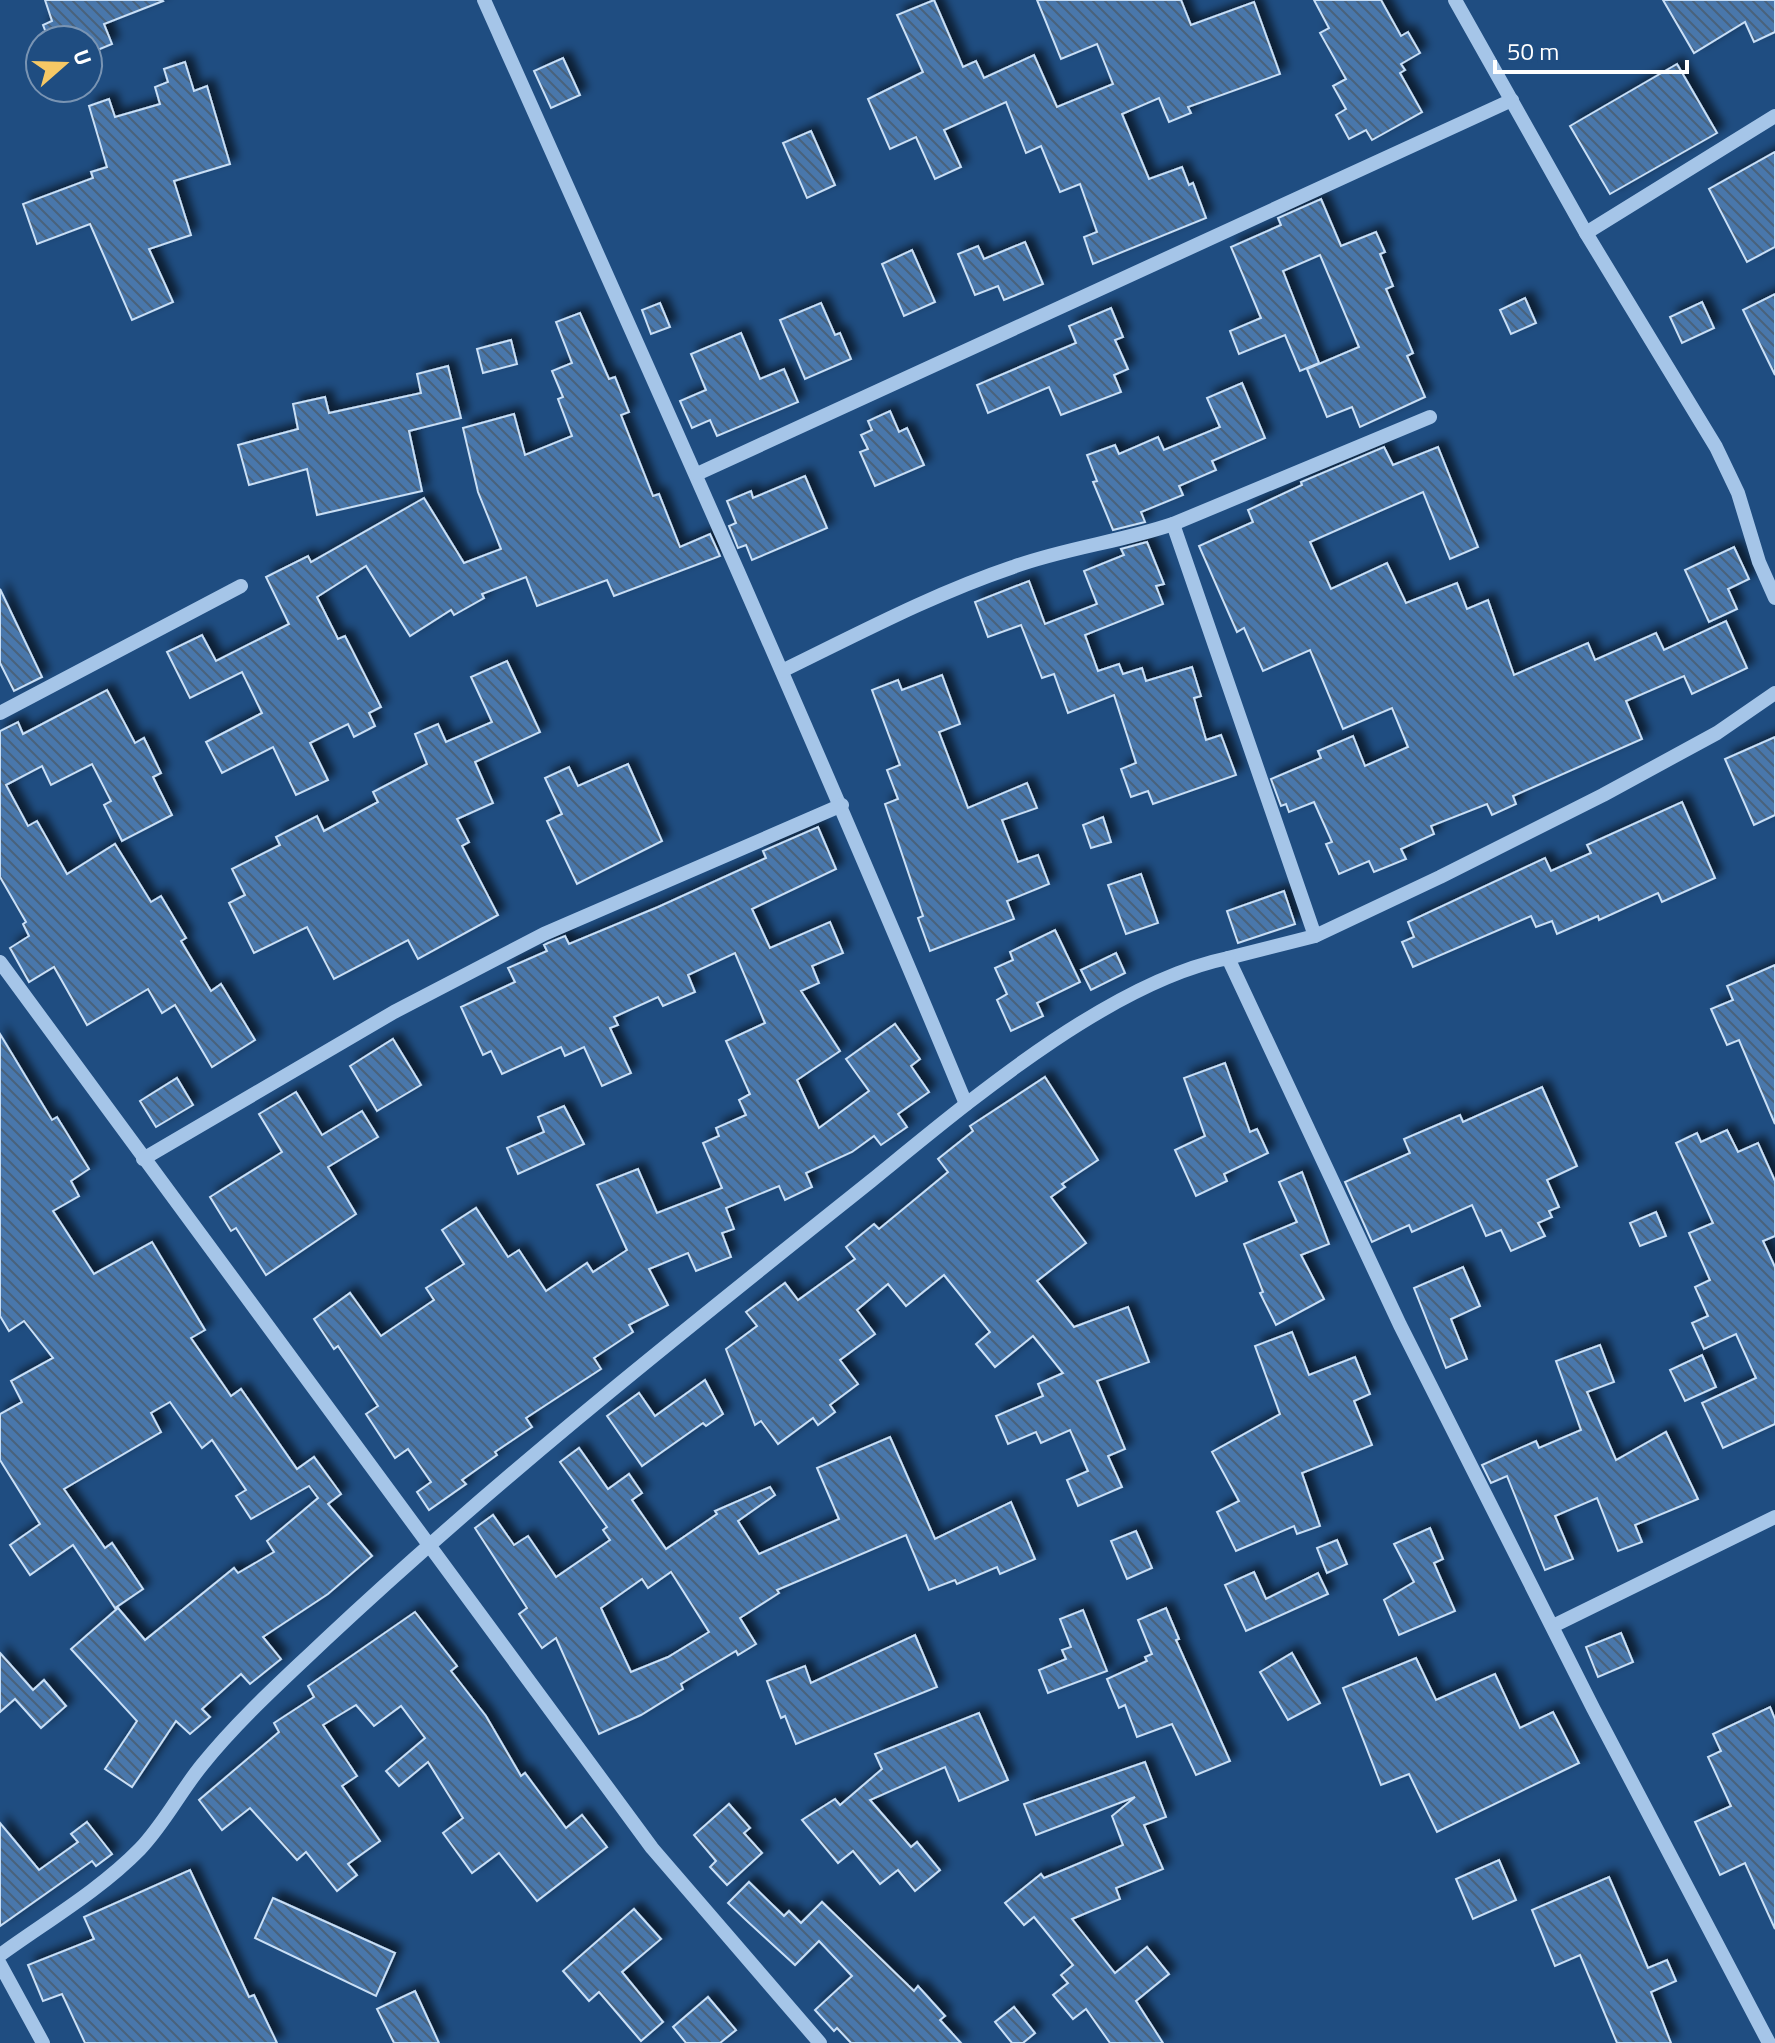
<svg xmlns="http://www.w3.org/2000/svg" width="1775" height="2043" viewBox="0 0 1775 2043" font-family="'Titillium Web',sans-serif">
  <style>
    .building { fill: url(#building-back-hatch); stroke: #c9dff6; stroke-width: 2; fill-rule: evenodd; filter: url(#shadow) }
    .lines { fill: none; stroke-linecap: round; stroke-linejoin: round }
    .minor { stroke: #a5c5e8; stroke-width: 14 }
  </style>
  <defs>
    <pattern id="building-back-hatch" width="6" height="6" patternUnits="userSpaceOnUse" patternTransform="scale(2)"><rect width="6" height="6" fill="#4877ab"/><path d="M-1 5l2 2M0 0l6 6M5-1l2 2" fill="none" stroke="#4a627c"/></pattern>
    <filter id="shadow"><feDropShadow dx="7" dy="-7" stdDeviation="4" flood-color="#0009"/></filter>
  </defs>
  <rect width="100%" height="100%" fill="#1f4d81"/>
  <!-- building -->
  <g class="building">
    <path d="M45,0h117l1,1 -59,23 8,20 -24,10v-14h-39l-6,-15 9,-4z"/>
    <path d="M934,0l29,67 13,-6 8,17 50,-23 23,52 56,-23 -16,-40 -36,15 -24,-59h144l10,25 63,-23 26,72 -92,33 3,6 -22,9 -10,-24 -37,16 27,65 33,-12 7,18 4,-2 13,35 -113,46 -9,-27 13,-5 -17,-48 -20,8 -19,-46 -15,7 -20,-51 -62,28 17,37 -26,12 -19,-42 -26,12 -22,-50 55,-27 -26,-57z"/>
    <path d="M1314,0h67l20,36 7,-4 12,21 -19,11 4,6 -5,3 22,39 -50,28 -6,-10 -17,9 -13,-24 10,-6 -13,-23 13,-7 -26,-46 9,-5z"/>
    <path d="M1663,0h112v32l-21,10 -9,-20 -51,31z"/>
    <path d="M563,58l17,37 -29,13 -17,-37z"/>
    <path d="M185,62l9,29 13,-5 23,78 -56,17 17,54 -42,14 24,53 -41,18 -42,-96 -53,20 -14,-40 70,-26 -2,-6 16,-5 -18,-61 20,-7 6,18 45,-13 -5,-17 13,-5 -4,-13z"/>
    <path d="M1677,64l40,69 -107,61 -40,-68z"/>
    <path d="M811,131l24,54 -28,13 -24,-55z"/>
    <path d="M1775,152v95l-28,15 -38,-73z"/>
    <path d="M1321,199l20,47 35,-14 9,20 -5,2 13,32 -7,3 27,64 -6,3 18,41 -65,30 -8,-20 -25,10 -20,-48 52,-22 -39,-92 -37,16 36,92 -19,8 -15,-36 -46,19 -9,-23 31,-13 -30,-71 50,-22 -3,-7z"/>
    <path d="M1025,242l18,42 -39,16 -6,-14 -23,9 -17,-41 20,-8 6,13z"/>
    <path d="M912,250l23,52 -31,14 -22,-52z"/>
    <path d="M1775,294v81l-32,-65z"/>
    <path d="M1525,298l11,25 -25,11 -11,-24z"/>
    <path d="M1702,302l12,26 -32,15 -12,-26z"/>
    <path d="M660,303l10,24 -19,7 -9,-24z"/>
    <path d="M821,303l14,32 5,-2 11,26 -46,20 -25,-59z"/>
    <path d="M1111,308l12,29 -8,3 13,29 -14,6 7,17 -60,23 -12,-28 -61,26 -11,-28 99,-42 -7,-17z"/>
    <path d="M580,313l29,66 6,-2 14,35 -8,3 32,81 6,-2 21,53 30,-13 10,22 -106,40 -7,-16 -70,26 -11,-29 -44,17 2,4 -30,17 -3,-5 -41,26 -44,-70 -49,31 21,42 7,-3 36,71 -12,6 6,13 -21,11 -6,-13 -38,19 18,37 -32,15 -23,-48 -51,26 -16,-31 56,-29 -20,-41 -52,26 -23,-46 35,-17 14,26 73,-37 -23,-47 42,-21 3,6 113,-64 40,65 37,-14 -23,-57 -15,-64 51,-14 11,41 47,-19 -14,-37 5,-2 -11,-26 20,-8 -16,-41z"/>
    <path d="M741,333l19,46 24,-10 14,33 -81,34 -7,-16 -18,8 -12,-27 26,-11 -15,-36z"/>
    <path d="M511,340l6,24 -34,9 -6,-24z"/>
    <path d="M448,366l13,52 -52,13 13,60 -105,24 -10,-46 -58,16 -11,-40 60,-16 -5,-25 32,-7 4,16 92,-20 -4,-19z"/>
    <path d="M1242,383l23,55 -53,23 4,9 -37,16 4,9 -42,17 4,10 -32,8 -20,-48 4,-1 -10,-26 28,-10 4,9 39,-17 6,13 56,-23 -13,-29z"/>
    <path d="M890,411l9,21 8,-4 17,37 -49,21 -15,-34 8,-3 -7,-14 11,-5 -4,-9z"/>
    <path d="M1384,447l9,18 45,-18 40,100 -28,12 -27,-67 -113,50 21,47 56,-26 19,40 51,-20 10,26 21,-9 26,75 74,-32 7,17 61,-27 8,17 62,-29 21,47 -55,26 -8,-18 -58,25 16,38 -129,57 3,8 -24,11 -5,-11 -56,22 3,8 -33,15 5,10 -32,13 -5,-11 -30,13 -13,-30 6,-2 -18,-40 -25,10 -3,-8 -5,2 -10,-27 50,-21 -3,-7 35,-15 12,30 43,-19 -16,-39 -49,21 -33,-79 -47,21 -19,-43 -7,4 -38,-86 54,-24 -5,-12 54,-25 -1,-3z"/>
    <path d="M805,476l22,52 -75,32 -6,-15 -8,3 -9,-22 7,-3 -9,-22 24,-10 2,7z"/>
    <path d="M1147,542l17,42 -8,2 7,18 -78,31 13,36 21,-7 4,10 19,-6 4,13 46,-14 9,29 -7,2 12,42 15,-5 15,40 -83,29 -5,-13 -17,6 -10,-28 15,-6 -22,-68 -46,18 -14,-39 -12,4 -21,-53 -33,12 -13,-35 54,-21 16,43 52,-20 -13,-33 40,-16 -3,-6z"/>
    <path d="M1734,547l15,32 -21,10 9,20 -28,13 -24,-52z"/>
    <path d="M0,589l42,88 -28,14 -14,-28z"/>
    <path d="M507,661l33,71 -65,30 18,41 -36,16 12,23 -7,4 36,69 -80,44 -10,-19 -74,39 -27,-52 -53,26 -25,-50 16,-8 -13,-26 48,-24 -4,-8 41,-21 7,15 54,-29 -5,-10 54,-28 -12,-30 23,-10 8,18 46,-20 -21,-45z"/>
    <path d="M942,675l18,49 -21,8 29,76 59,-25 10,25 -35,12 16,42 20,-7 11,29 -42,17 7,18 -84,32 -12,-33 5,-2 -38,-112 13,-5 -11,-29 13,-5 -28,-75 26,-10 4,10z"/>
    <path d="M107,690l28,53 9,-5 17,35 -8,4 19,38 -50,26 -18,-36 7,-4 -19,-37 -41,21 -9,-19 -36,19 22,41 9,-5 30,53 48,-30 36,58 10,-6 25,42 -5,3 30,50 10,-7 34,56 -43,27 -37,-62 -13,8 -14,-24 -61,36 -33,-58 -25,15 -19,-34 19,-12 -6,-12 3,-2 -26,-45v-146l18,-9 5,12z"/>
    <path d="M1775,737v78l-21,10 -29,-66z"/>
    <path d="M628,764l34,77 -85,43 -30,-63 15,-7 -17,-36 24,-11 9,19z"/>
    <path d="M1682,802l33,76 -53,24 -4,-9 -59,27 -1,-4 -41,18 -5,-13 -16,6 -5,-11 -118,51 -11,-25 12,-5 -6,-15 137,-64 6,13 40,-18 -4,-8z"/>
    <path d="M1103,817l8,25 -20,6 -8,-23z"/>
    <path d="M818,827l18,42 -84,40 18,39 60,-26 13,31 -31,13 7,17 -18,8 39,60 -43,29 22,48 50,-37 -23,-32 49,-35 25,35 -9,7 18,26 -31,22 9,13 -26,18 -7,-9 -22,16 -46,21 6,14 -27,13 -6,-14 -53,22 8,21 -12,4 9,24 -35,14 -8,-18 -39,16 19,36 -39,20 4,7 -39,26 7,11 -75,49 6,9 -37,25 2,3 -35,25 4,4 -37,26 -12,-18 14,-10 -23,-33 -13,9 -29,-44 12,-8 -40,-60 -4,3 -20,-30 36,-26 31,43 53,-36 -8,-12 38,-24 -22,-34 34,-22 32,49 11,-7 27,41 41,-28 6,9 34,-22 -30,-65 41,-16 19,44 65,-25 -19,-45 16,-7 -3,-8 30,-13 -7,-15 11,-6 -24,-53 39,-18 -30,-70 -47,22 7,17 -32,14 -5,-9 -44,20 4,8 -8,3 21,45 -29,13 -18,-39 -19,9 -4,-9 -59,27 -11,-23 -8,4 -22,-48 54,-25 -7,-14 39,-17 -3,-6 4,-2 17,-7 4,8 89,-37 108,-49 -3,-7z"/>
    <path d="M1141,874l17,49 -32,11 -18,-49z"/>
    <path d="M1284,891l11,33 -57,19 -11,-32z"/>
    <path d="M1055,930l25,52 -43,21 6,13 -32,15 -14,-31 10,-6 -12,-26 18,-8 -3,-8z"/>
    <path d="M1116,953l9,20 -34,17 -10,-20z"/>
    <path d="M1775,965v159l-36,-84 -12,5 -16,-36 22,-9 -6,-14z"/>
    <path d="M0,1034l52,86 5,-3 32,52 -18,12 8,15 -26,15 41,63 58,-32 53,88 -14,8 40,58 10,-7 56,80 17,-12 27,37 -13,10 44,52 -44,38 -65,43 18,22 -31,25 -9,-10 -39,35 8,8 -20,17 -14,-13 -44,66 -27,-18 32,-48 -66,-72 47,-41 27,32 89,-72 4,5 36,-21 -7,-11 51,-43 -9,-12 -58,33 -15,-23 10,-6 -34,-50 -10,8 -32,-46 -19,11 10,19 -97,57 41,59 7,-5 31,46 -28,19 -42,-63 -43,30 -20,-30 30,-21 -40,-64v-46l22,-12 -11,-21 42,-23 -29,-37 -15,10 -9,-15z"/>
    <path d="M393,1039l28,46 -44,26 -27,-45z"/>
    <path d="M1225,1063l25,69 7,-3 11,24 -44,21 3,7 -31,15 -21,-46 30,-14 -21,-58z"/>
    <path d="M1045,1077l53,83 -36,24 3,3 -14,10 35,46 -49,38 37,46 54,-20 21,55 -52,19 28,68 -17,7 14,31 -44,19 -11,-26 21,-9 -18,-41 -29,13 -5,-11 -28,12 -12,-28 47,-20 -5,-12 25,-11 -30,-37 -38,31 -19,-23 14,-12 -46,-57 -38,31 -18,-22 -31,26 18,24 -35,26 18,24 -28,21 5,7 -17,13 -5,-7 -35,26 -17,-23 -6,4 -29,-76 31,-23 -11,-14 39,-29 13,17 57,-41 -9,-12 28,-23 5,5 69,-57 -10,-13 35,-28 -3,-5z"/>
    <path d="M177,1078l16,27 -37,22 -16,-26z"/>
    <path d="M1542,1087l35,79 -30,14 12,27 -10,4 3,6 -14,6 7,13 -34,15 -10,-21 -15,6 -14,-31 -60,27 -3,-7 -37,17 -27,-60 65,-29 -6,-14 56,-24 3,7z"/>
    <path d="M296,1092l26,43 40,-24 16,26 -50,30 28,47 -90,61 -30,-47 -5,3 -21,-34 72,-45 -23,-38z"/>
    <path d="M564,1106l20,38 -66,30 -11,-26 37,-16 -6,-15z"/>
    <path d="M1727,1130l11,22 20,-9 17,38v55l-12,5 12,26v157l-52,24 -21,-45 54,-25 -20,-44 -32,15 -12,-26 16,-7 -13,-29 15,-7 -21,-47 24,-10 -37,-80 21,-10 4,9z"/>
    <path d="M1302,1172l27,72 -28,11 23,44 -48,26 -16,-32 3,-1 -19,-48 53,-22 -18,-40z"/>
    <path d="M1656,1212l10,24 -26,10 -10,-23z"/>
    <path d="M1463,1267l17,39 -29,13 16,40 -21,9 -32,-80z"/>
    <path d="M1292,1332l17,43 46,-18 15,37 -16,7 18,44 -70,28 18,53 -23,8 -3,-8 -58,25 -19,-39 22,-11 -27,-49 68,-38 -25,-68z"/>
    <path d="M1600,1345l14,37 -27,10 29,68 50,-28 32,67 -63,26 7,17 -24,9 -21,-53 -42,18 18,43 -28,11 -38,-94 -16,7 -9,-18 54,-24 3,7 42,-18 -25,-69z"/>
    <path d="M1702,1355l14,32 -31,14 -15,-31z"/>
    <path d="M705,1380l18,34 -17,12 -3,-3 -61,43 -35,-50 32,-23 16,23z"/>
    <path d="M890,1437l45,102 76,-37 24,57 -35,15 -3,-7 -40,17 -2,-4 -26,10 -23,-55 -129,55 2,3 -39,25 16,26 -18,11 -2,-4 -55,33 2,5 -42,26 -42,19 -43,-96 -14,10 -23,-34 8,-6 -52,-80 18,-13 21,30 14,-9 28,41 54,-37 -7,-10 4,-3 -47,-65 19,-14 29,41 21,-15 13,19 -10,7 34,49 51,-35 -2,-3 55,-24 5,8 -37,26 21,33 80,-35 -22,-51zM671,1572l38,60 -41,25 -37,15 -30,-64 41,-29 6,9z"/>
    <path d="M1430,1528l13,31 -9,4 21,48 -56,24 -15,-35 30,-18 -20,-38z"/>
    <path d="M1136,1531l16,37 -25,11 -16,-38z"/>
    <path d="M1337,1540l10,24 -20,9 -10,-25z"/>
    <path d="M1254,1572l12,27 52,-26 10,21 -82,37 -21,-46z"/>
    <path d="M1166,1608l13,31 -3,1 54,121 -34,14 -24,-51 -35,13 -12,-32 -6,3 -12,-29 40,-18 -2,-4 7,-3 -14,-34z"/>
    <path d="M1083,1610l24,61 -59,22 -9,-23 27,-11 -4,-9 9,-3 -11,-28z"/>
    <path d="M415,1612l42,54 -6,5 35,45 35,60 4,-3 41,55 16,-13 25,32 -70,54 -38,-48 -27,20 -29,-40 20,-15 -35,-56 -29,24 -13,-15 39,-33 -24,-32 -27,20 -18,-21 -33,20 34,51 -15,10 38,55 -32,23 9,11 -20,16 -31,-39 -9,8 -47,-52 -28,22 -23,-30 80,-68 -5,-9 40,-26 -6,-11z"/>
    <path d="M1621,1633l12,29 -35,15 -12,-30z"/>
    <path d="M915,1635l22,52 -141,57 -11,-28 -4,2 -14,-37 38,-15 6,17z"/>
    <path d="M0,1653l33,37 11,-10 22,26 -25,22 -26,-29 -15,13z"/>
    <path d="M1292,1653l28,50 -32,17 -28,-48z"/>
    <path d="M1416,1658l20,42 59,-26 25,54 33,-16 26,51 -142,69 -28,-58 -28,11 -38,-97z"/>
    <path d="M1770,1707l5,12v210l-30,-66 -25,12 -25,-53 36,-16 -23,-49 13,-6 -8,-17z"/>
    <path d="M979,1713l29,67 -49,21 -14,-34 -75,33 41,47 6,-5 23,28 -25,21 -17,-21 -18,14 -27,-33 -15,12 -36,-43 33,-21 5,6 42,-36 -7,-15z"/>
    <path d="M1145,1762l21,55 -22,8 19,44 -47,19 4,11 -48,20 43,54 32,-26 22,27 -33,27 27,42h-53l-24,-34 -13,10 -20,-24 15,-12 -7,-8 12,-10 -39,-48 -10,8 -19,-22 36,-29 3,4 79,-33 -11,-29 23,-19 -99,38 -12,-31z"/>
    <path d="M729,1804l21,24 -6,5 18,20 -35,32 -17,-18 6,-6 -22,-26z"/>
    <path d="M87,1822l25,32 -16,12 -4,-5 -92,65v-103l39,47 39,-28 -7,-8z"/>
    <path d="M1499,1860l17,40 -43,19 -17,-40z"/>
    <path d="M190,1870l59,127 5,-2 23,48h-192l-23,-49 -19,7 -15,-36 66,-26 -10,-22z"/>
    <path d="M1609,1877l39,91 19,-8 9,21 -25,11 20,51h-54l-37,-88 -25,11 -23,-56z"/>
    <path d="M749,1882l35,34 5,-5 12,12 21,-21 92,89 4,-5 27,30 -5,4 21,23h-110l-14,-15 -3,3 -19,-21 37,-34 -33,-35 -24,24 -48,-44 -19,-18z"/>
    <path d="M273,1898l122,55 -19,43 -121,-58z"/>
    <path d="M634,1909l27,30 -39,33 41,50 -22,19 -42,-49 -10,9 -26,-30z"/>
    <path d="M415,1991l24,52h-45l-17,-34z"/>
    <path d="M708,1997l28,33 -16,13h-34l-13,-16z"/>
    <path d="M1014,2007l21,26 -12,10h-11l-17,-21z"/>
  </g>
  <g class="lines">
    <!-- minor -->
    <g class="minor">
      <path d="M484,0c164,367 328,733 482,1104"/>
      <path d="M1455,0l131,233 130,214 22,46 21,69 16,36"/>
      <path d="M1586,233l189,-117"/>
      <path d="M697,474l815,-374"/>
      <path d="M1173,524l142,412"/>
      <path d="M782,671c76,-37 151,-77 231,-104 52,-19 107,-25 160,-43l257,-107"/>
      <path d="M0,713l241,-127"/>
      <path d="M1228,958l87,-22 125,-59 163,-82 114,-62 58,-40"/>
      <path d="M0,962l652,886 168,195"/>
      <path d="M143,1159l251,-147 150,-78 298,-129"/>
      <path d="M1553,1626l222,-109"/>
      <path d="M0,1955c47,-34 100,-65 140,-106 24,-25 40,-57 62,-84 37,-46 81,-85 123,-125 174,-163 361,-311 546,-459 96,-78 236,-198 357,-223l172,367 193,383 176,335"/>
      <path d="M0,1964l43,79"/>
    </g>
  </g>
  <!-- north arrow -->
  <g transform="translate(64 64) rotate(70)"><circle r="38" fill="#1f4d81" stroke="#7994b3" stroke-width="2"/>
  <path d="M0-6L14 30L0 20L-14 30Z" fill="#f6c865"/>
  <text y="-12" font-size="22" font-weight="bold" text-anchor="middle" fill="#ffffff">U</text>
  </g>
  <!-- scale -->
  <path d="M1495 60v12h192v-12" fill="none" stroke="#ffffff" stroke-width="4"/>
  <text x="1507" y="60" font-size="24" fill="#ffffff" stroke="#1f4d81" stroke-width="6" paint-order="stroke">50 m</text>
</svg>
